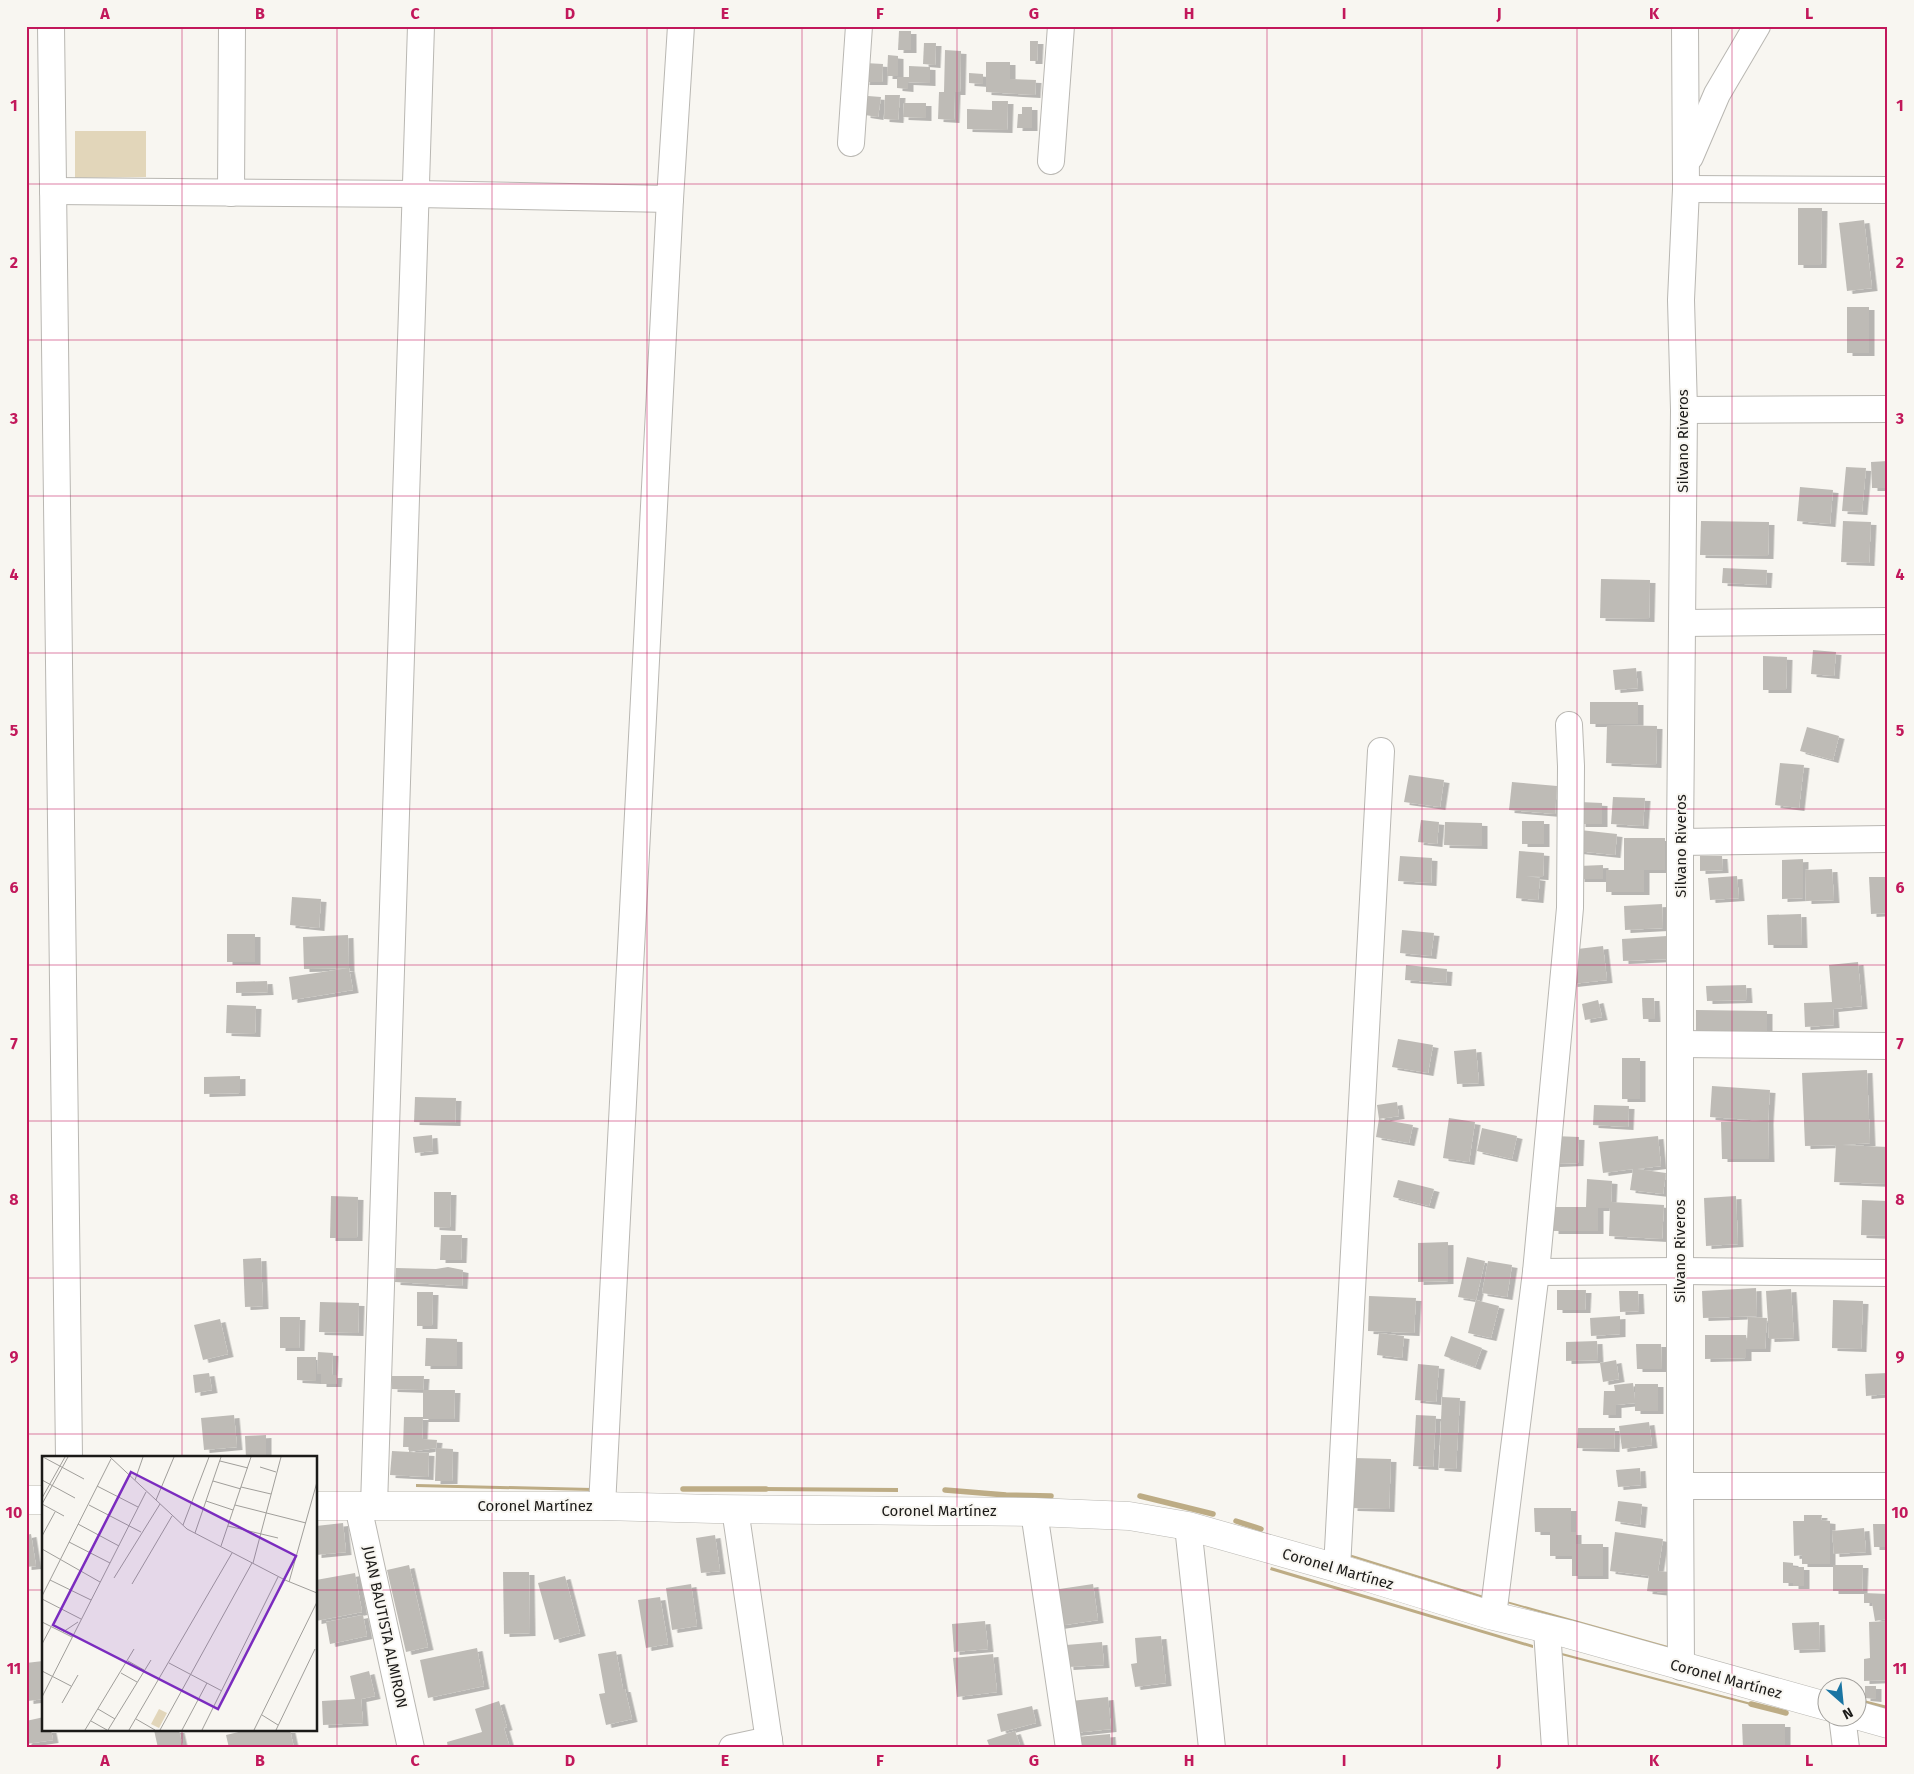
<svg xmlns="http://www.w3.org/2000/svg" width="1914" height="1774" viewBox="0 0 1914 1774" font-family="'Fira Sans',sans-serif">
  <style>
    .green { fill: #e2d6ba }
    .water { fill: #bdac85 }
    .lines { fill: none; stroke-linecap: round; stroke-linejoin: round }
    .stream { stroke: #bdac85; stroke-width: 5.5 }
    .building { fill: #bebbb6; filter: url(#shadow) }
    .minor-casing { stroke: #b9b7b2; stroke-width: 28 }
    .major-casing { stroke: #b9b7b2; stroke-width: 29 }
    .minor { stroke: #fff; stroke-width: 26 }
    .major { stroke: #fff; stroke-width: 28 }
    .grid { fill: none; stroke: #c2185b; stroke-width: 1; stroke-opacity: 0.55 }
    .labels { text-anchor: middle; stroke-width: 4; stroke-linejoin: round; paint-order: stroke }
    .street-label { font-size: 15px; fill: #1b1a18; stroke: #f8f6f1 }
    .inset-road { fill: none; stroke: #a09e9a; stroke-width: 1 }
    .view { fill: #7b2cbf; fill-opacity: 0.15; stroke: #7b2cbf; stroke-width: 2.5 }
    .inset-edge { fill: none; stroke: #1b1a18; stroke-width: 2.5 }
    .neatline { fill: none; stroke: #c2185b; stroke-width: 2 }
    .grid-label { font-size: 16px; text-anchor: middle; font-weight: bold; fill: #c2185b }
  </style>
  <defs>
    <filter id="shadow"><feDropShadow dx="5.5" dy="3" stdDeviation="0" flood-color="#0004"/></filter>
  </defs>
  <rect width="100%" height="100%" fill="#f8f6f1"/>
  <!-- green -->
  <path class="green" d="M75,131h71v46l-71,1z"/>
  <!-- water -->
  <g class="water">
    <path d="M416,1484l176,4v3l-176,-4z"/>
    <path d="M759,1487l139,1v4l-139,-1z"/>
    <path d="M1349,1554l135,42 -1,2 -135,-42z"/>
    <path d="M1271,1567l262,78v3l-263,-78z"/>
    <path d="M1503,1600l165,46 -1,2 -164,-46z"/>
    <path d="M1562,1653l197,52 -1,2 -197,-52z"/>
  </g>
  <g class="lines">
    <!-- stream -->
    <g class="stream">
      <path d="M683,1489h83"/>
      <path d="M945,1490l61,5 45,1"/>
      <path d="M1140,1496l73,18"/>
      <path d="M1236,1521l25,8"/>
      <path d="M1856,1701l32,8"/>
      <path d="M1751,1704l35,9"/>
    </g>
  </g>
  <!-- building -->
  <g class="building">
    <path d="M899,31h12v19h-13z"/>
    <path d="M1030,41h8l-1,20h-7z"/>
    <path d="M924,43h12l-1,22 -12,-1z"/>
    <path d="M945,50l16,1 -1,41h-5l-1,28 -16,-1 1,-27h5z"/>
    <path d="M888,55l10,1v20h-11z"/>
    <path d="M986,62h24v17l26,1 -1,15 -49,-3z"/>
    <path d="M865,63l18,1 -1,18h-18z"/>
    <path d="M909,66l21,1v16l-22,-1v7l-11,-1v-11h12z"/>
    <path d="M969,73l14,1v10l-14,-1z"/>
    <path d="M885,95h15l-2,25 -14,-1z"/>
    <path d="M868,96l13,1 -3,20 -13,-2z"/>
    <path d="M992,101h16l-1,29 -40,-1v-20l25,1z"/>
    <path d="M904,103h22v15l-23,-1z"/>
    <path d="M1022,107h10v21h-15l1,-14h4z"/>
    <path d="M1798,208h24l-1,57h-23z"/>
    <path d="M1864,220l8,68 -25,3 -8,-68z"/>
    <rect x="1847" y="307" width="22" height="46"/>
    <path d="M1888,461v27h-16l-1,-26z"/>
    <path d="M1846,467l20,1 -4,44 -20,-1z"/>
    <path d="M1800,487l33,3 -3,34 -33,-3z"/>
    <path d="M1701,521l68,1 -1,34 -68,-1z"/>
    <path d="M1843,521l28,1 -2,41 -28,-1z"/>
    <path d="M1723,568l44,2 -1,15 -44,-2z"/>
    <path d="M1601,579l49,1 -1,39 -49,-1z"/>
    <path d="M1813,650l23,2 -2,24 -23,-2z"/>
    <path d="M1763,656l24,1 -1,33h-23z"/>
    <path d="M1636,668l2,20 -23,2 -2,-20z"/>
    <rect x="1590" y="702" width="48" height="22"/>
    <path d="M1607,725l50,1 -1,39 -50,-2z"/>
    <path d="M1807,727l32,9 -6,24 -33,-9z"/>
    <path d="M1780,763l24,2 -5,43 -24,-3z"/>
    <path d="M1409,775l35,5 -4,27 -36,-5z"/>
    <path d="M1512,782l45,4 -2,28 -46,-4z"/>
    <path d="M1613,797l32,1 -2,28 -32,-2z"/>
    <path d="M1580,802l22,1v21h-22z"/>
    <path d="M1421,820l18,2 -2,22 -19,-2z"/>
    <rect x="1522" y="821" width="22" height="23"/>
    <path d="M1445,822l37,1v23l-38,-1z"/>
    <path d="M1580,830l37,4 -2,21 -38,-4z"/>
    <path d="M1624,838h41v32h-21v22h-38v-22h18z"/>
    <path d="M1519,851l25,2 -1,24 -17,-1 14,2 -2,22 -22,-2z"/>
    <path d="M1400,856l32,2 -1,25 -33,-2z"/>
    <path d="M1700,856h22l1,14 -23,1z"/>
    <path d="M1803,859v39l-21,1v-39z"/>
    <path d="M1603,865v14h-24v-13z"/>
    <path d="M1832,869l2,31 -28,1 -1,-31z"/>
    <path d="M1737,876l2,22 -29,2 -2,-22z"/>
    <path d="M1869,877h19v36l-17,1z"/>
    <path d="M292,897l29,2 -2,29 -29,-3z"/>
    <path d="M1662,904l1,24 -38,2 -1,-24z"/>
    <path d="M1801,914l1,31h-34l-1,-30z"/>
    <path d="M1402,930l32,3 -3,23 -31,-3z"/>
    <rect x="227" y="934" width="28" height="28"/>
    <path d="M348,935l1,33 4,22 -61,10 -3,-23 60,-9 -45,1 -1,-32z"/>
    <path d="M1667,936l1,23 -45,2 -1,-22z"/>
    <path d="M1603,946l4,34 -35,4 -3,-34z"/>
    <path d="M1858,962l4,44 -29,3 1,16 -29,2 -1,-24 28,-1 -3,-37z"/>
    <path d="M1406,965l41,4 -1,14 -41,-3z"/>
    <path d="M267,981l1,11 -32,1v-11z"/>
    <path d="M1746,985l1,15 -40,1 -1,-15z"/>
    <path d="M1642,998h12l1,21h-12z"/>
    <path d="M1598,1000l4,17 -17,3 -3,-16z"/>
    <path d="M227,1005l29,1 -1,28 -29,-1z"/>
    <path d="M1696,1010l71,1v21h-71z"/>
    <path d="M1398,1039l35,6 -5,28 -36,-6z"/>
    <path d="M1476,1049l3,34 -22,1 -3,-33z"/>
    <rect x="1622" y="1058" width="18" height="41"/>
    <path d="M1867,1070l3,73 -28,2 46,2v37l-54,-2 2,-37 -31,1 -3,-73z"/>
    <path d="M240,1076v17l-36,1v-17z"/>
    <path d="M1712,1086l58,4 -2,31 1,38h-47l-1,-37 43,-1 -54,-4z"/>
    <path d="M415,1097l41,1 -1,25 -41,-1z"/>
    <path d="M1397,1102l2,14 -20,3 34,6 -4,18 -33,-6 3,-18 -2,-14z"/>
    <path d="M1594,1105l35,1 -1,21 -35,-2z"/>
    <path d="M1449,1118l26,4 -6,40 -26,-4z"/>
    <path d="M1482,1128l35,8 -5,23 -35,-8z"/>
    <path d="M432,1135l1,16 -18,2 -2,-16z"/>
    <path d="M1554,1136l25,1 -1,26 -24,1z"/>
    <path d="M1658,1136l3,30 -24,3 29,4 -3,21 -33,-4 3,-21 -30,4 -4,-31z"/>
    <path d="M1587,1179l25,2 -1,21 53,3 -2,34 -53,-3 1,-28h-12v23h-45v-24h33z"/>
    <path d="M1398,1180l36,9 -5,17 -36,-9z"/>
    <path d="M434,1192h17l-1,36 -16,-1z"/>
    <path d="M331,1196l27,1 -1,41h-27z"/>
    <path d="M1736,1196l2,48 -32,2 -2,-48z"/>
    <path d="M1862,1200l26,1v35l-27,-1z"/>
    <path d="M441,1235h21l-1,25h-21z"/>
    <path d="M1448,1242v39l-30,1v-39z"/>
    <path d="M1467,1257l18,4 -9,39 -18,-3z"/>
    <path d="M261,1258l2,48 -18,1 -2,-48z"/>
    <path d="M1488,1261l24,4 -5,32 -25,-4z"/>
    <path d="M448,1267l15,3 -1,16 -67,-4 1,-14 40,1z"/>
    <path d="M1756,1288l1,28 -54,2 -1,-27z"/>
    <path d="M1791,1289l3,49 -25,1 -3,-48z"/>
    <path d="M1557,1290h29l-1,20h-28z"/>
    <path d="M1619,1291h19l1,20 -19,1z"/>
    <path d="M417,1292h16l-1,34h-15z"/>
    <path d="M1369,1296l47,2 -2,35 -46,-2z"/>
    <path d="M1476,1300l23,6 -8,32 -23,-5z"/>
    <path d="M1833,1300l30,1 -2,48 -29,-1z"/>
    <path d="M320,1302l39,1 -1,30 -39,-1z"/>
    <path d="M1620,1316v18l-29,2 -1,-18z"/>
    <path d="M280,1317h20l-1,31h-19z"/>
    <path d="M1748,1317l19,1 -2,31h-19v9l-41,1v-24h41l1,6z"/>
    <path d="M220,1319l8,35 -25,6 -9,-35z"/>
    <path d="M1379,1333l25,3 -2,22 -25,-3z"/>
    <path d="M1451,1336l31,12 -7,19 -31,-11z"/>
    <path d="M426,1338l31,1v27h-32z"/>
    <path d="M1597,1341l1,19 -32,1v-19z"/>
    <path d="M1636,1344h25l1,25h-25z"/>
    <path d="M318,1352l15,1 -1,22h5l-1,9h-15v-10h-4z"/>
    <path d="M297,1357h19v24l-19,-1z"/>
    <path d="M1616,1360l3,19 -16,3 -3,-19z"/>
    <path d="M1418,1364l21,2 -3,36 -21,-2z"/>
    <path d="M209,1373l3,17 -17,3 -2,-18z"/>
    <path d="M1888,1373v21l-22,2 -1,-22z"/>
    <path d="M392,1376h32l-1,14 -31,-1z"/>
    <path d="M1633,1383l2,17v-16h23v27h-23v-8l-19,2v10h-13l1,-24h11l-1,-6z"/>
    <path d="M423,1390h32l-1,29h-31z"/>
    <path d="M1442,1397l18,1 -4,71 -17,-1z"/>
    <path d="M234,1415l3,32 -33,3 -3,-32z"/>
    <path d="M1416,1415l20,1 -3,51 -20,-1z"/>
    <path d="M404,1417h19l-1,22 15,1 -1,8 17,1 -1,32h-17l1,-33 -27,4v-5h-6z"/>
    <path d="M1649,1422l3,23 -30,4 -3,-23z"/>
    <path d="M1578,1428h37l-1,21 -37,-1z"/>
    <path d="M266,1435v23h-20l-1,-22z"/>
    <path d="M392,1451l37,2 -1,24 -38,-2z"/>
    <path d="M1354,1458l37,1 -2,50 -37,-1z"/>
    <path d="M1640,1468l1,17 -23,2 -2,-17z"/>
    <path d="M1618,1501l24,3 -2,21 -25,-4z"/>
    <path d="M1534,1508h37v24h5v12h27v32h-31v-20h-22v-24h-15z"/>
    <path d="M1804,1515h18l-1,5 9,1v43h-28v-9l-8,1 -1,-35h11z"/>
    <path d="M343,1523l3,29 -30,3v-29z"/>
    <path d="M1873,1524h15v23h-14z"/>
    <path d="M1864,1528l2,24 -32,2 -2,-23z"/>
    <path d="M1615,1532l48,7 -5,32 12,1 -3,21 -20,-2 2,-15 -39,-5z"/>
    <path d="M31,1534l5,32 -10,1v-32z"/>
    <path d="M715,1535l5,36 -19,2 -5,-35z"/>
    <path d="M1783,1562l10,1v4h11v19h-11v-3h-10z"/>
    <path d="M409,1565l19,82 -22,5 -19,-82z"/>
    <path d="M1833,1565h30l-1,26h-29z"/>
    <path d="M503,1572h26l1,61 -26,1z"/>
    <path d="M355,1573l7,39 -46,9v-41z"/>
    <path d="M565,1576l15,57 -26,7 -16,-57z"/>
    <path d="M691,1584l6,42 -25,4 -6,-42z"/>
    <path d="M1093,1584l5,36 -40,6 -5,-36z"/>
    <path d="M1864,1593l24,1v25l-13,2 -3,-18h-8z"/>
    <path d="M660,1597l8,47 -22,4 -8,-48z"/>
    <path d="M363,1615l4,21 -37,8 -4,-22z"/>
    <path d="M985,1621l3,28 -34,3 -2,-28z"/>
    <path d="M1888,1621v59l-24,1v-22l6,-1 -1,-36z"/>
    <path d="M1819,1622l1,27 -26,1 -2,-27z"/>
    <path d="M1161,1636l5,47 -31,4 -4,-23 6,-1 -2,-25z"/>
    <path d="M1102,1642l2,23 -36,2 -2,-22z"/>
    <path d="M477,1648l7,38 -56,12 -8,-38z"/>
    <path d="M616,1651l7,38h2l7,30 -26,6 -7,-31 6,-1 -7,-39z"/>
    <path d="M993,1654l4,38 -40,5 -4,-39z"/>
    <path d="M43,1661l1,38 -16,2 -2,-38z"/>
    <path d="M369,1671l6,25 -14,3 2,24 -40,2 -1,-24 33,-2 -5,-23z"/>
    <path d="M1865,1686h11v13l-11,-1z"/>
    <path d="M1108,1697l3,32 -37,4 -3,-32z"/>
    <path d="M499,1701l8,26 -3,1 6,20h-62l-1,-6 35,-10 -7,-23z"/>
    <path d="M1032,1706l4,17 -35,9 -4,-18z"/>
    <path d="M44,1717v13h7l2,10 -27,4v-23z"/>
    <path d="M1742,1724h43v24h-42z"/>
    <path d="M154,1730h25l4,18h-25z"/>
    <path d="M247,1730h43l4,18h-65l-3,-13z"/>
    <path d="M1015,1731l6,17h-31l-3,-8z"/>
    <path d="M1110,1734l1,14h-34l-1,-11z"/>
  </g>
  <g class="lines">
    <!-- minor casing -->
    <g class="minor-casing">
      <g id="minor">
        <path d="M51,26l18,1432"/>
        <path d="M851,143l8,-117"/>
        <path d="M1690,157l27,-63 40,-68"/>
        <path d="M1051,161l10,-135"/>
        <path d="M1686,189l202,1"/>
        <path d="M53,191l363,3 254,5"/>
        <path d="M231,193l1,-167"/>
        <path d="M1684,410l204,-1"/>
        <path d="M1683,623l205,-2"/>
        <path d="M1680,842l208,-3"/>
        <path d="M1680,1044l208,2"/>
        <path d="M1536,1272l145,-1 207,2"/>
        <path d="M1680,1486h208"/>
        <path d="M358,1506l53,242"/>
        <path d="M374,1506l47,-1480"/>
        <path d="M602,1506l68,-1307 11,-173"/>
        <path d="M735,1509l35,239"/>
        <path d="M1034,1512l35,236"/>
        <path d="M1188,1526l24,222"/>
        <path d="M1337,1568l44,-817"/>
        <path d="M1493,1616l43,-344 34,-364 1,-142 -2,-41"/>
        <path d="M1547,1630l8,118"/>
        <path d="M1681,1667l-1,-181v-644l4,-432 -3,-110 5,-111 -1,-163"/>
        <path d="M1842,1716l4,32"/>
        <path d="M732,1748l37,-8"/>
      </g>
    </g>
    <!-- major casing -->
    <g class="major-casing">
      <g id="major">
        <path d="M26,1500h18"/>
        <path d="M316,1506h286l112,3 320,3 95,4 59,10 149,42 156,48 75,18 258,72"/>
        <path d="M1856,1715l32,9"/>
      </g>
    </g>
    <!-- minor -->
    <use href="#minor" class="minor"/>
    <!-- major -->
    <use href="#major" class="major"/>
  </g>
  <!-- grid -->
  <path class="grid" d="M182,26v1432M337,26v1722M492,26v1722M647,26v1722M802,26v1722M957,26v1722M1112,26v1722M1267,26v1722M1422,26v1722M1577,26v1722M1732,26v1722M26,184h1862M26,340h1862M26,496h1862M26,653h1862M26,809h1862M26,965h1862M26,1121h1862M26,1278h1862M26,1434h1862M26,1590h18M316,1590h1572M182,1730v18"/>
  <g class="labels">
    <!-- street labels -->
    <g class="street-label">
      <text transform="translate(1683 441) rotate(-90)" y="5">Silvano Riveros</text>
      <text transform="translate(1681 846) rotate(-90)" y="5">Silvano Riveros</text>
      <text transform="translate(1680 1251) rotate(-90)" y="5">Silvano Riveros</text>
      <text x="535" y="1511">Coronel Martínez</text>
      <text x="939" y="1516">Coronel Martínez</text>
      <text transform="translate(1338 1569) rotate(16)" y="5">Coronel Martínez</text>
      <text transform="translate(385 1627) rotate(78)" y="5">JUAN BAUTISTA ALMIRON</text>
      <text transform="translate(1726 1679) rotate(15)" y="5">Coronel Martínez</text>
    </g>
  </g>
  <!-- overview -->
  <g transform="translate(42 1456)">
    <rect width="275" height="275" fill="#f8f6f1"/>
    <path d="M117,253l8,4 -8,15 -8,-4z" fill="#e2d6ba"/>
    <path class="inset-road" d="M1,1l41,22M68,1l77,72 98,51 32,13M178,5l28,7M218,11l16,5M0,24l33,18M93,24l8,-23M171,25l28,8M55,30l41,21M199,31l30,7M0,42l23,-41M114,44l18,-43M164,45l27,9M0,48l26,-47M0,48l22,12M47,49l52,27M193,49l71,18M36,68l41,22M141,69l26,-68M186,70l50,12M153,77l26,-76M0,80l13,-24M27,86l41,21M179,90l30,-89M0,93l58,33M211,107l28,-106M72,122l46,-74M8,124l41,20M247,126l28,-100M90,128l40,-68M0,140l69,-137M0,143l39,20M0,166l30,15M21,176l15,-10M0,188l9,-17M86,205l16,9M127,207l53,28M0,215l29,15M79,217l16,9M0,241l104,-205M20,247l16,-28M56,253l17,10M220,259l16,10M94,263l19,11M49,265l16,9M43,274l49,-81M66,274l43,-70M87,274l103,-177M118,274l92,-167M140,274l25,-47M160,274l76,-153M212,274l63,-128M234,274l39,-81"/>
    <path class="view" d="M89,16l165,84 -78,153 -165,-84z"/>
    <rect width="275" height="275" class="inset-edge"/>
  </g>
  <!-- border -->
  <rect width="1914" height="1774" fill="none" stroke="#f8f6f1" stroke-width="55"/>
  <!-- north arrow -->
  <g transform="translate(1842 1702) rotate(153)"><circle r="24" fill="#f8f6f1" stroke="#a09e9a"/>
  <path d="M0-4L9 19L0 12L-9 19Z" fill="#1a75a3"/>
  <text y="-8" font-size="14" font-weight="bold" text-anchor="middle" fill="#1b1a18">N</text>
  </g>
  <rect x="28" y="28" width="1858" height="1718" class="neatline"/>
  <g class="grid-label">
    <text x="105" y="19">A</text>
    <text x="260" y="19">B</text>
    <text x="415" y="19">C</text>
    <text x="570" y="19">D</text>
    <text x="725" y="19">E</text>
    <text x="880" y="19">F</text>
    <text x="1034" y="19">G</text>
    <text x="1189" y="19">H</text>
    <text x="1344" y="19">I</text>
    <text x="1499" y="19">J</text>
    <text x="1654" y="19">K</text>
    <text x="1809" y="19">L</text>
    <text x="14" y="111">1</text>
    <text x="1900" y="111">1</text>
    <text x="14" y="268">2</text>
    <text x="1900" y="268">2</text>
    <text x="14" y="424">3</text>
    <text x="1900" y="424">3</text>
    <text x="14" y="580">4</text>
    <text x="1900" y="580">4</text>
    <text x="14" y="736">5</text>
    <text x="1900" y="736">5</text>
    <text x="14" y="893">6</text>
    <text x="1900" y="893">6</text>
    <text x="14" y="1049">7</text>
    <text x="1900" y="1049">7</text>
    <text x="14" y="1205">8</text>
    <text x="1900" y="1205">8</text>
    <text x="14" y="1362">9</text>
    <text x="1900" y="1362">9</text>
    <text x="14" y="1518">10</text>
    <text x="1900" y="1518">10</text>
    <text x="14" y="1674">11</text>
    <text x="1900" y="1674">11</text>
    <text x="105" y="1766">A</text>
    <text x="260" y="1766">B</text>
    <text x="415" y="1766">C</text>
    <text x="570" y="1766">D</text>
    <text x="725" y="1766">E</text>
    <text x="880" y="1766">F</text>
    <text x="1034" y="1766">G</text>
    <text x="1189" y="1766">H</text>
    <text x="1344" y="1766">I</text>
    <text x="1499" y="1766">J</text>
    <text x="1654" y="1766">K</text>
    <text x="1809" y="1766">L</text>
  </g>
</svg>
